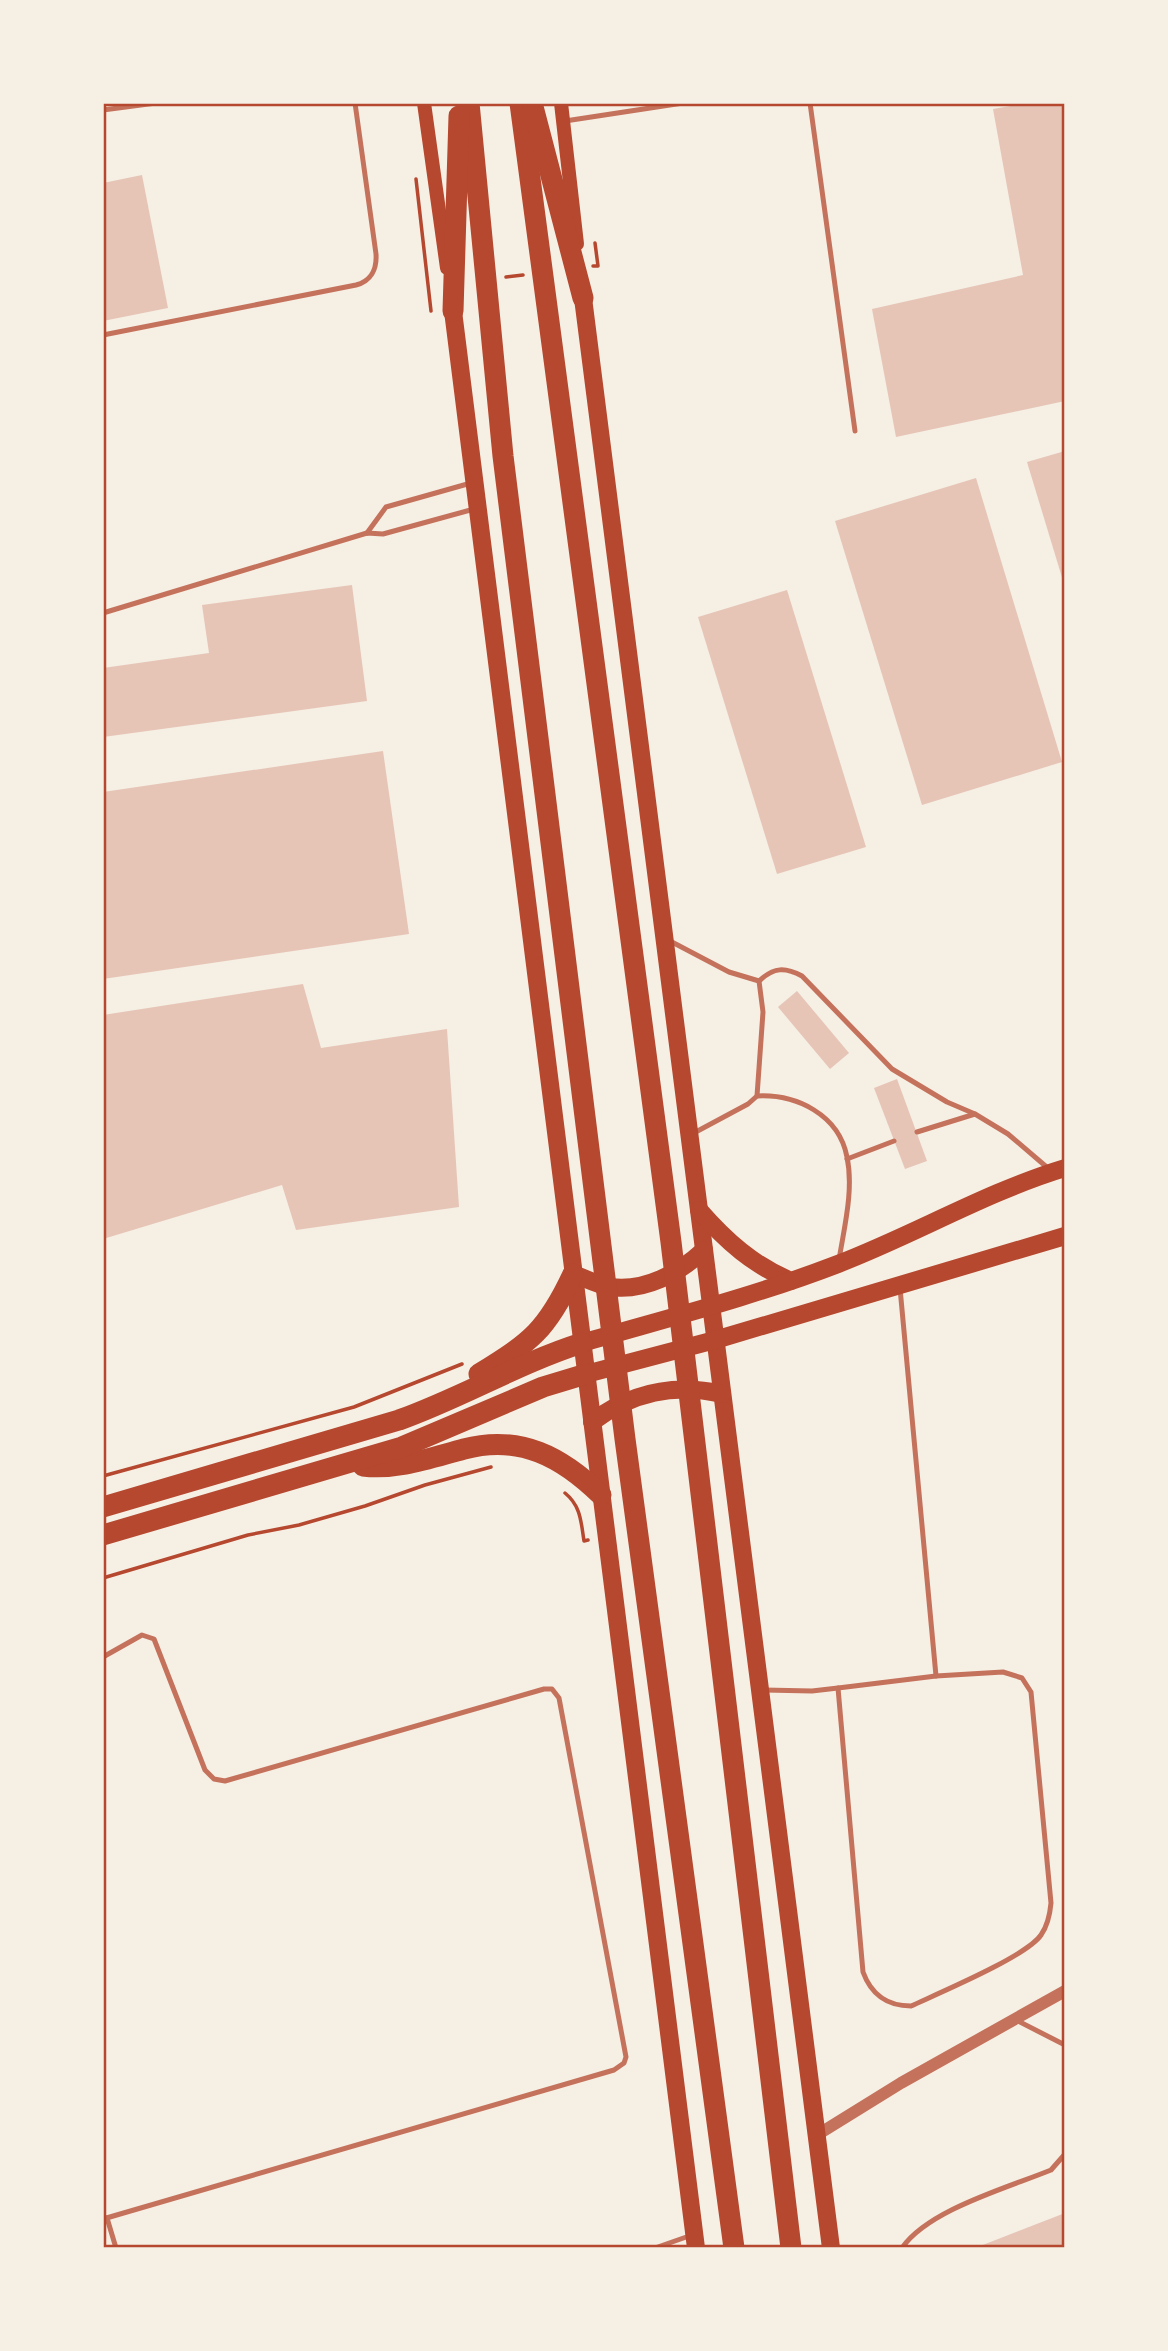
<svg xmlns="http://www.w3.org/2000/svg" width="1168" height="2351" viewBox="0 0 1168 2351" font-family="'Open Sans',sans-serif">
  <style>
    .building { fill: #e6c5b7 }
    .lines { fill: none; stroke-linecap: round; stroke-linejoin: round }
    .path { stroke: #b5482f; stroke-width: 3.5 }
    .service { stroke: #c5725c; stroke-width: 5 }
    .tertiary { stroke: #c5725c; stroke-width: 12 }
    .secondary { stroke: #b5482f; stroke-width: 14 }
    .primary { stroke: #b5482f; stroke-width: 18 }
    .motorway { stroke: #b5482f; stroke-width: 21 }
    .neatline { fill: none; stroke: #b5482f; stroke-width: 2.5 }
  </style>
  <rect width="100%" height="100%" fill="#f6efe4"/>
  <!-- building -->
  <g class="building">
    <path d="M1029,103h36v298l-169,36 -24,-128 151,-34 -30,-166z"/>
    <path d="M142,175l26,133 -65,13v-138z"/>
    <path d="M1065,451v133h-1l-37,-122z"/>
    <path d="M976,478l86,284 -140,43 -87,-284z"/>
    <path d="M352,585l15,116 -264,36v-69l106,-15 -7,-48z"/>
    <path d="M787,590l79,257 -89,27 -79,-257z"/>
    <path d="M383,751l26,183 -306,45v-187z"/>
    <path d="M303,984l18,64 126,-19 12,178 -163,23 -14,-45 -179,54v-224z"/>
    <path d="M797,991l52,62 -19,16 -52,-62z"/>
    <path d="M897,1079l30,82 -22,8 -31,-81z"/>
    <path d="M1065,2213v35h-90z"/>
  </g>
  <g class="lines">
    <!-- path -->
    <g class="path">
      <path d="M416,179l15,132"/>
      <path d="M593,266h5l-3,-23"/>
      <path d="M506,277l17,-2"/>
      <path d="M103,1476l251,-69 108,-43"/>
      <path d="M565,1493c16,13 16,29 19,48l4,-1"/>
      <path d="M103,1578l145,-43 51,-10 66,-19 60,-21 66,-18"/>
    </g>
    <!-- service -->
    <g class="service">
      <path d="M810,103l45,328"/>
      <path d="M103,110l53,-7"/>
      <path d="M565,121l118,-18"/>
      <path d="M103,335l253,-50c15,-4 21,-16 20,-31l-21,-151"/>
      <path d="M367,533l19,-26 85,-24"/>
      <path d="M103,613l264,-80 16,1 91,-25"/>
      <path d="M670,941l59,31 30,9"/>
      <path d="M759,981c15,-14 26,-14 43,-5l90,93 55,33 28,12 33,20 41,35"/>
      <path d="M757,1096l6,-84 -4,-31"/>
      <path d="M917,1132l58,-18"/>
      <path d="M692,1134l56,-30 9,-8c40,-2 82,19 90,61 7,33 -3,71 -8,103"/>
      <path d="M847,1159l47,-18"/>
      <path d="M900,1288l36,388"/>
      <path d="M103,1657l39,-22 12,4 51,131 9,9 11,2 319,-92h8l7,9 67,359 -2,6 -10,7 -511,149"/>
      <path d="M1003,1672l19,6 9,14 20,211c-1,11 -3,22 -10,32 -14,21 -102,58 -130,71 -24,0 -40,-12 -48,-34l-25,-284 98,-12z"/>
      <path d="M764,1690l48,1 26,-3"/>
      <path d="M1014,2019l51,26"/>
      <path d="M107,2218l9,30"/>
      <path d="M655,2248l37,-13"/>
      <path d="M902,2248c26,-38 105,-60 149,-78l14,-16"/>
    </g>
    <!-- tertiary -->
    <path class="tertiary" d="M817,2135l84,-52 164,-92"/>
    <!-- secondary -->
    <g class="secondary">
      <path d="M424,103l23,165"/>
      <path d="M561,103l16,141"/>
    </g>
    <!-- primary -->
    <g class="primary">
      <path d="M583,298l248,1950"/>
      <path d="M453,311l243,1937"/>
      <path d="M699,1210c27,31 54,55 92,71"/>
      <path d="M573,1274c12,4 24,11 37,13 35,5 69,-14 94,-37"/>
      <path d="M582,1343c86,-25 173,-47 256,-79 76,-29 148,-72 227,-96"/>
      <path d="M586,1374l129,-34 350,-104"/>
      <path d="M592,1422c40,-30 82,-39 130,-28"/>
    </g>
    <!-- motorway -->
    <g class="motorway">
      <path d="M469,103l34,353 122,983 109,809"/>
      <path d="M520,103l151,1139 120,1006"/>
      <path d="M532,103l51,195"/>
      <path d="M453,311l6,-195"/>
      <path d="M479,1374c52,-32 68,-44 94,-100"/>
      <path d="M363,1466c35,4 67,-8 101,-17 56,-15 98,8 137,46"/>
      <path d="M103,1507l296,-87c62,-22 120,-57 183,-77"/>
      <path d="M103,1535l299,-88 141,-60 43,-13"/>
    </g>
  </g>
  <!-- border -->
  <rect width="1168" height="2351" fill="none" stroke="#f6efe4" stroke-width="210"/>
  <rect x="105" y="105" width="958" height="2141" class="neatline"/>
</svg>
